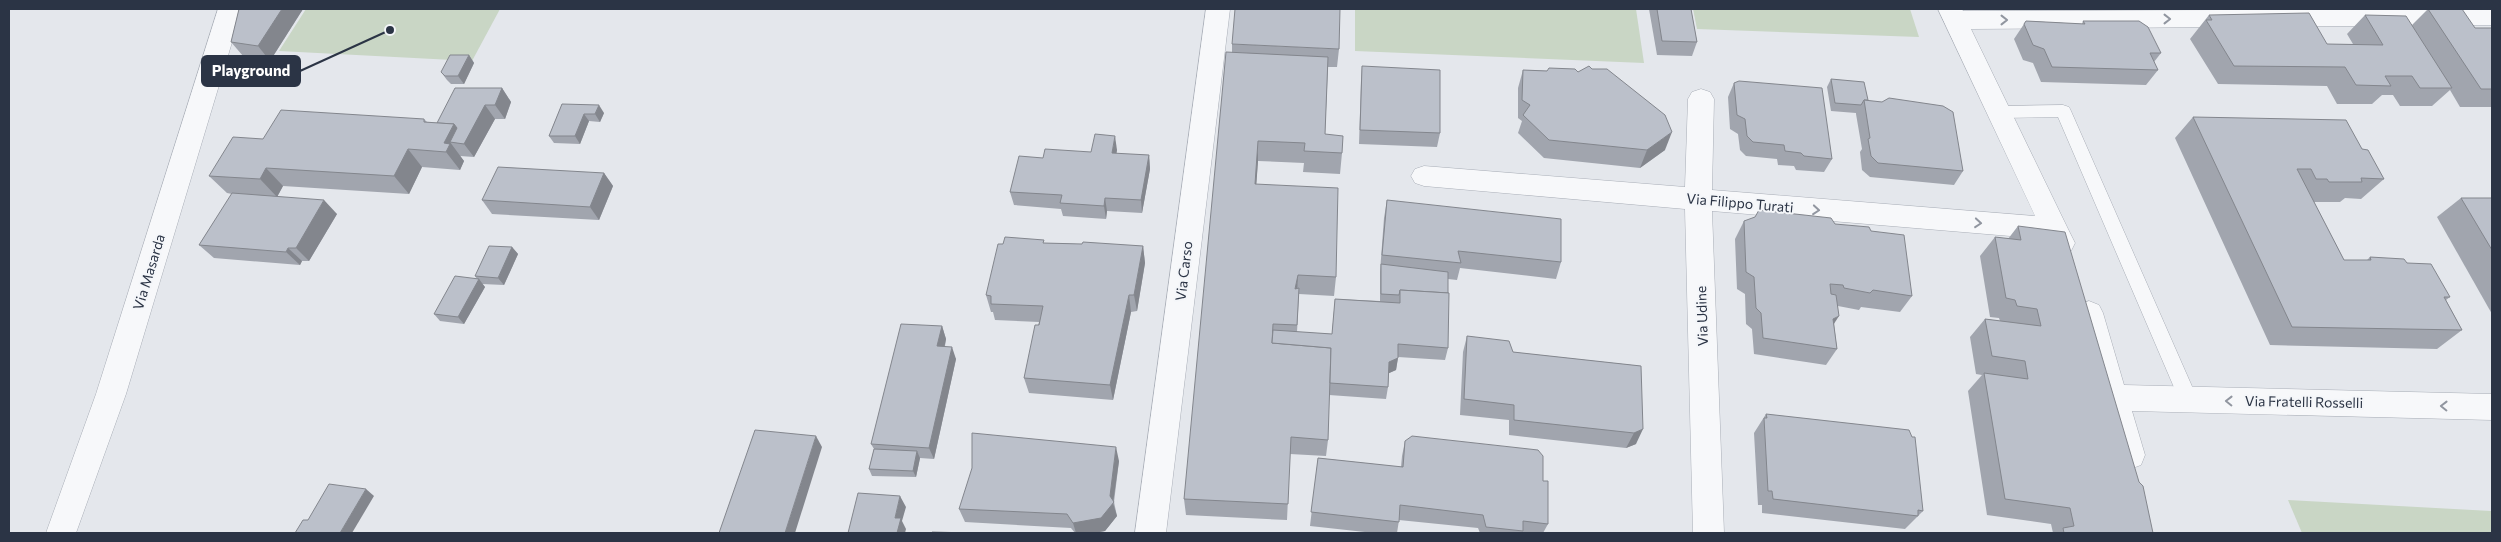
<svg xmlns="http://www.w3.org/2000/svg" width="2501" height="542" viewBox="0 0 2501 542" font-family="Commissioner,sans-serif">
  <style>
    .green { fill: #c9d6c5 }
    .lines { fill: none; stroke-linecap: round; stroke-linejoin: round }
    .service-casing { stroke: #a9aeb7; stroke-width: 1 }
    .minor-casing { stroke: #a9aeb7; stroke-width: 1 }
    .service { fill: #f7f8fa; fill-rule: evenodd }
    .minor { fill: #f7f8fa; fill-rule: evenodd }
    .wall { fill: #a1a5ae }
    .shaded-wall { fill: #83868d }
    .building { fill: #bbc0ca; stroke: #83868d }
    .oneway { stroke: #9196a0 }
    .labels { text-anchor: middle; stroke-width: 4; stroke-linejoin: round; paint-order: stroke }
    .street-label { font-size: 14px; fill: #2b3445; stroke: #f4f6f9 }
    .leader { fill: none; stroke: #2b3445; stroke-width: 2 }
    .callout-dot { fill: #2b3445; stroke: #f4f6f9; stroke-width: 2 }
    .callout { fill: #2b3445; stroke: #2b3445; stroke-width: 2 }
    .callout-label { font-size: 15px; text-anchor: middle; font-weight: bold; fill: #fff }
  </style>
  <rect width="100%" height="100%" fill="#e4e7ec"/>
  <!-- green -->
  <g class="green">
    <path d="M306,9h194l-28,52 -193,-10z"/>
    <path d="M1355,9h281l8,54 -289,-12z"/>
    <path d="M1693,9h217l9,28 -222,-8z"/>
    <path d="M2288,500l203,11 1,22h-190z"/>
  </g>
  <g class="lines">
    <!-- service casing -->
    <g class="service-casing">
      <path id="service" d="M2063,105l6,2 2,4 127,289 -2,6 -7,2 -7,-2 -124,-289 -59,1 -6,-2 -2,-4 2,-4 6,-2z"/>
    </g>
    <!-- minor casing -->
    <g class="minor-casing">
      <g id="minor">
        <path d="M218,9h24l-116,385 -50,139h-30l50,-139z"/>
        <path d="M1206,9h24l-64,524h-31z"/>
        <path d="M1938,9h24l1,2 529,-2v16l-521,4 97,200 7,14 -4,8 -10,3 -10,-3 -5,-12 -334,-28 12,322h-31l-8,-324 -261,-23 -9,-3 -4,-7 4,-7 9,-3 261,21 3,-88 4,-7 9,-3 9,3 4,7 -2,91 323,26z"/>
        <path d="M2089,301l10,4 4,8 21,72 368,9v26l-360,-9 13,44 -4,10 -11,4 -11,-4 -4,-10 -40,-142 4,-8z"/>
      </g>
    </g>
    <!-- service -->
    <use href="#service" class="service"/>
    <!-- minor -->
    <use href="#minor" class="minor"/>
  </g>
  <!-- wall -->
  <g class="wall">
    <path d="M239,9h64l-33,52 -27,-5 -12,-14z"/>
    <path d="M1649,9h42l6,33 -5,14 -35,-1z"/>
    <path d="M2428,9l47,19h17v79h-32l-10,-17 -18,16h-32l-7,-11h-11l-10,9h-35l-10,-18 -109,-2 -28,-45 19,-24 118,29h26l-6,-10 18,-19 47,10z"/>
    <path d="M2026,21l56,3 1,-3 78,32 -7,9 4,8 -12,15 -105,-3 -8,-19 -10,-3 -9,-21z"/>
    <path d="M1232,44l107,5 -2,18h-9l-3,67 17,19 -2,21 -37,-2 1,-9 -46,-2 -2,23 80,93 -2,19 -35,-2 -2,38 35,2 3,-35 45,2v-29l4,-54 3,-18 174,62 -5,17 -96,-11 -3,12 -9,-1v69l-3,12 -47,-3 -2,13 -7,3 -1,14 -2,12 -57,-4 -1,45 -2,16 -36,-2 -3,66 -101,-5 -2,-16 48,-447z"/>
    <path d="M469,55l5,8 -10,21h-13l-4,-4 -6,-8z"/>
    <path d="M1362,66l78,67 -3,14 -78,-3 2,-64z"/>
    <path d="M1523,70l55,2 87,78 -25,18 -96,-10 -26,-25 4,-12 -4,-3v-30z"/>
    <path d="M1831,79l37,21 95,71 -9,14 -84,-8 -8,-7 -2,-18 2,-3 -6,-35v-1l-25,-2 -4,-24z"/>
    <path d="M1734,83l98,76 -8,13 -28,-2 -2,-4 -16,-1 -1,-6 -31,-3 -6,-6 -2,-16 -8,-5 -2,-32z"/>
    <path d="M502,88l9,14 -6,17h-10l-21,38 -14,-1 4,5 -4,9 -38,-3 -13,27 -126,-8 -6,11 60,17 -28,47h-7l-2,4 -86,-7 -15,-13 33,-51 -5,-1 -18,-17 54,-37 161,-20 3,3 10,1z"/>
    <path d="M562,104l42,9 -4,9 -11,-1 -9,23 -26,-1 -5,-7z"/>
    <path d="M2193,117l169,32 22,30 -23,20 -16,-1 -5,4h-26l30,58h23l3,-3 37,6 43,34 -4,3 16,30 -25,19 -167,-4 -95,-207z"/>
    <path d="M1117,150l-1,4 33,1 1,14 -8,44 -35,-2 -1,8 -43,-3 -2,-7 -47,-4 -4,-13 81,-40z"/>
    <path d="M604,173l9,13 -14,34 -107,-6 -10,-14z"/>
    <path d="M2461,198h31v116l-55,-97z"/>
    <path d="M1744,221l91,3 77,72 -12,16 -39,-5 -2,3 -21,-4 -4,18 3,25 -11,16 -72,-11 -2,-25 -6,-5 -1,-30 -8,-5 -2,-50z"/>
    <path d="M2018,226l135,307h-100l-2,-9 -64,-9 -19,-124 14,-16 -6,-1 -6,-37 15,-18 15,2 -1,-3 -9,-1 -10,-61 15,-19 13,2z"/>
    <path d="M1044,243l99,3 2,17 -8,48 -6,1 -18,88 -84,-7 -5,-15 15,-56 -44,-2 -2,-8h-2l-5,-17z"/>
    <path d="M512,247l6,7 -14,31 -22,-1 3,3 -21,37 -24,-3 -6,-7 43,-35 -2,-3z"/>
    <path d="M942,326l4,13 -1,7 11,13 -22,100 -14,-1 -4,19 -44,-1 -3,-7 5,-20 -3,-5z"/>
    <path d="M1467,336l46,16 128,14 -5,78 -10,4 -117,-13v-15l-49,-5 3,-63z"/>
    <path d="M1766,414l157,97 -18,18 -143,-16v-8h-4l-4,-72z"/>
    <path d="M1405,441l138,40 5,43 -5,9h-63l-2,-5 -79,-8 -2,13h-23l-64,-7 8,-68 83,9 1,-11z"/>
    <path d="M1119,461l-5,41 3,14 -12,15 -11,2h-19l-4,-5 -106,-6 -6,-13z"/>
  </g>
  <!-- shaded-wall -->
  <g class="shaded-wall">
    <path d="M282,9h21l-33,52 -12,-15z"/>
    <path d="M469,55l5,8 -10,21 -6,-8z"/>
    <path d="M502,88l9,14 -6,17 -10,-14z"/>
    <path d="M485,105l10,14 -21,38 -10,-13 -14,-2 14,19 -4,9 -14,-18 -2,-9 10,-19z"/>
    <path d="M599,105l5,8 -4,9 -5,-8z"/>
    <path d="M584,114l5,7 -9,23 -5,-8z"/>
    <path d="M1672,132l-7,18 -25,18 7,-18z"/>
    <path d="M1115,136l2,14 -3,17 -2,-14z"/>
    <path d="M1258,141v20l-3,43v-20z"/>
    <path d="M408,149l14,18 -13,27 -15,-18z"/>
    <path d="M1149,155l1,14 -8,44 -1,-13z"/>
    <path d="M266,168l17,18 -6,11 -17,-18z"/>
    <path d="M604,173l9,13 -14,34 -9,-13z"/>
    <path d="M1105,198l2,13 -1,8 -2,-13z"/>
    <path d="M324,200l13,14 -28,47 -13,-13z"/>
    <path d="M1143,246l2,17 -8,48 -3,-16z"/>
    <path d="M512,247l6,7 -14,31 -6,-7z"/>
    <path d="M288,248l14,13 -2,4 -14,-13z"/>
    <path d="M1298,275l-1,19 -2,-5z"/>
    <path d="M479,279l6,8 -21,37 -6,-7z"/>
    <path d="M1129,295l2,17 -18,88 -3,-15z"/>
    <path d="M1839,316l-11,17 5,-14z"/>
    <path d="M942,326l4,13 -4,19 -5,-12z"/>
    <path d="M952,347l4,12 -22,100 -5,-11z"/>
    <path d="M1398,358l-2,12 -9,4 2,-12z"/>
    <path d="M1643,429l-7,15 -10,4 8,-15z"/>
    <path d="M816,436l6,11 -27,86h-10z"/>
    <path d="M1116,447l3,14 -6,42 4,13 -12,15 -11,2h-18l-3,-10 37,-27z"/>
    <path d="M917,451l3,7 -4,19 -3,-6z"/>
    <path d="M366,489l8,7 -22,37h-12z"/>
    <path d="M900,496l6,11 -4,14 4,8 -1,4h-8l-2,-15z"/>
  </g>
  <!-- building -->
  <g class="building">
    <path d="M239,9h43l-24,37 -27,-4z"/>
    <path d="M1235,9h105l-1,40 -107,-5z"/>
    <path d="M1657,9h34l6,33 -35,-1z"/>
    <path d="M2428,9h34l13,19h17v61h-11z"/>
    <path d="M2309,13l18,31 56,1 -18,-30 41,1 46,72h-32l-8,-12h-27l6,10 -35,-1 -11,-18 -111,-1 -28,-46h6l-3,-5z"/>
    <path d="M2026,21l59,3 -2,-3h56l9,6 13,26h-11l8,17 -106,-3 -8,-18 -11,-4 -9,-21z"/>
    <path d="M1226,52l102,5 -3,77 18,2 -1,17 -38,-2 1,-8 -47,-2 -3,43 83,4 -2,89 -38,-2 -3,14 4,-1 -2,37 -24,-1 -1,19 59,5 -3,92 -37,-3 -3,67 -104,-5z"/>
    <path d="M450,55h19l-11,21h-13l-4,-4z"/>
    <path d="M1362,66l78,4v63l-80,-3z"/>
    <path d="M1589,66l3,3h15l58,46 7,17 -25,18 -98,-10 -26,-25 7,-10 -8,-5 1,-30 24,1 2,-3 26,1 3,3z"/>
    <path d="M1831,79l33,3 4,18h-4l-3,5 -26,-2z"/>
    <path d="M1739,81l83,7 10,71 -28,-3 -3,-3 -16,-2 -1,-6 -31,-3 -6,-6 -2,-17 -8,-4 -3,-32z"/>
    <path d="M455,88h47l-7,17h-10l-21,39 -14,-2 7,-14 -3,-4 -17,-1z"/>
    <path d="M1889,98l54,8 10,6 10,59 -85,-8 -7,-7 -3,-17 2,-1 -6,-38 18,2z"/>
    <path d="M562,104l37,1 -4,9h-11l-9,22h-26z"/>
    <path d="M281,110l143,9v3l30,2 -10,19 6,1 -4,8 -38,-3 -14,27 -128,-8 -6,11 -51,-3 24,-39 30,2z"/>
    <path d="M2193,117l153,3 16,29 6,1 16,29 -23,-1 1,4h-33l-2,-3h-11l-5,-10h-14l47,91h27l-1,-3 34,2 3,4 24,1 19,33h-6l18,33 -170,-3z"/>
    <path d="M1095,134l20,2 -3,17 37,2 -8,45 -36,-2 -1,8 -44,-3 2,-8 -52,-3 9,-36 24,2 2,-9 46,3z"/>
    <path d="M498,167l106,6 -14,34 -108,-7z"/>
    <path d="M232,193l92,7 -28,48h-8l-2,4 -87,-7z"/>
    <path d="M2461,198h31v52z"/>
    <path d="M1387,200l174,19v43l-103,-11 3,12 -79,-8z"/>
    <path d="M1759,210l72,8 4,6 34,3 2,4 33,4 8,61 -39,-6 -3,3 -26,-5 -1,-3 -13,-1 1,10 5,1 3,21 -6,3 4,30 -74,-11 -2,-25 -5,-5 -2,-31 -8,-5 -2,-51 11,-4z"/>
    <path d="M2018,226l47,6 74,250 4,4 10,47h-89l-1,-5 11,-2 -4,-18 -65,-9 -21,-126 44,6 -3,-18 -33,-5 -7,-37 56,7 -4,-17 -20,-3 -2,-6 -9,-2 -11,-61 26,3z"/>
    <path d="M1005,237l39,3 -1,3 39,1 1,-2 60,4 -9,49h-5l-19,90 -86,-7 11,-53h4l4,-19 -52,-2v-8l-5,-1 12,-51h5z"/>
    <path d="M489,246l23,1 -14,31 -23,-2z"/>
    <path d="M1381,264l67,8v21l-48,-3 -1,5 -18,-1z"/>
    <path d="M455,276l24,3 -21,38 -24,-3z"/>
    <path d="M1400,290l49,3 -1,55 -50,-4v14l-9,4 -1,25 -58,-4 1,-35 -59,-5 1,-13 59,4 3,-35 65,4z"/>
    <path d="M901,324l41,2 -5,20 15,1 -23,101 -58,-4z"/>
    <path d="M1467,336l42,5 4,11 128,14 2,63 -9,4 -120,-13v-15l-50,-6z"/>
    <path d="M1766,414l143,16 3,7h3l8,74 -5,-1v6l-145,-17 -1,-8h-4l-4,-73h3z"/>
    <path d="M755,430l61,6 -31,97h-66z"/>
    <path d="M972,433l144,14 -6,49 4,6 -13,16 -28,5 -6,-9 -108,-5 13,-41z"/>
    <path d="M1412,436l126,14 5,6v25h5v43l-25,-3v10l-37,-4 -3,-12 -83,-10 -1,17 -88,-10 7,-54 85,9 2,-26z"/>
    <path d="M874,449l43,2 -4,20 -44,-2z"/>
    <path d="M329,484l37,5 -26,44h-45l8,-13h5z"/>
    <path d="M858,493l42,3 -5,22h6l-4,15h-49z"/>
    <path d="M932,532l38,1h-38z"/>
  </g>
  <!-- one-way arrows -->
  <defs><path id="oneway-chevron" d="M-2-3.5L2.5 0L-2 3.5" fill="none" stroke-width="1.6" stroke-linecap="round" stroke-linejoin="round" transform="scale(1.25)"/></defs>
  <g class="oneway">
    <use href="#oneway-chevron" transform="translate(2167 19)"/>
    <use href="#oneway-chevron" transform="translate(2004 20)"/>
    <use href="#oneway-chevron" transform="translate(1816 210) rotate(5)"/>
    <use href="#oneway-chevron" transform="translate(1978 223) rotate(5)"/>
    <use href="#oneway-chevron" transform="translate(2229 401) rotate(-179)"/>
    <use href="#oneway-chevron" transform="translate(2444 406) rotate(-179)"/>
  </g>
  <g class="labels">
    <!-- street labels -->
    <g class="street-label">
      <text transform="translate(1740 203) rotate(5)" y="5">Via Filippo Turati</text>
      <text transform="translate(1184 271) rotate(-83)" y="5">Via Carso</text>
      <text transform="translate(149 272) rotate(-73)" y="5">Via Masarda</text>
      <text transform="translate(1702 316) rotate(-92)" y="5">Via Udine</text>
      <text transform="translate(2304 402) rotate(1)" y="5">Via Fratelli Rosselli</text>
    </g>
  </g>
  <!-- callouts -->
  <path class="leader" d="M390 30L300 71"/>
  <circle class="callout-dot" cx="390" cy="30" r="5"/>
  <rect class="callout" x="202" y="56" width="98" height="30" rx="5"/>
  <g class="callout-label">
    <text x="251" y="76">Playground</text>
  </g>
  <!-- border -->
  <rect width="2501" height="542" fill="none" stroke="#2b3445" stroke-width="20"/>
</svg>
